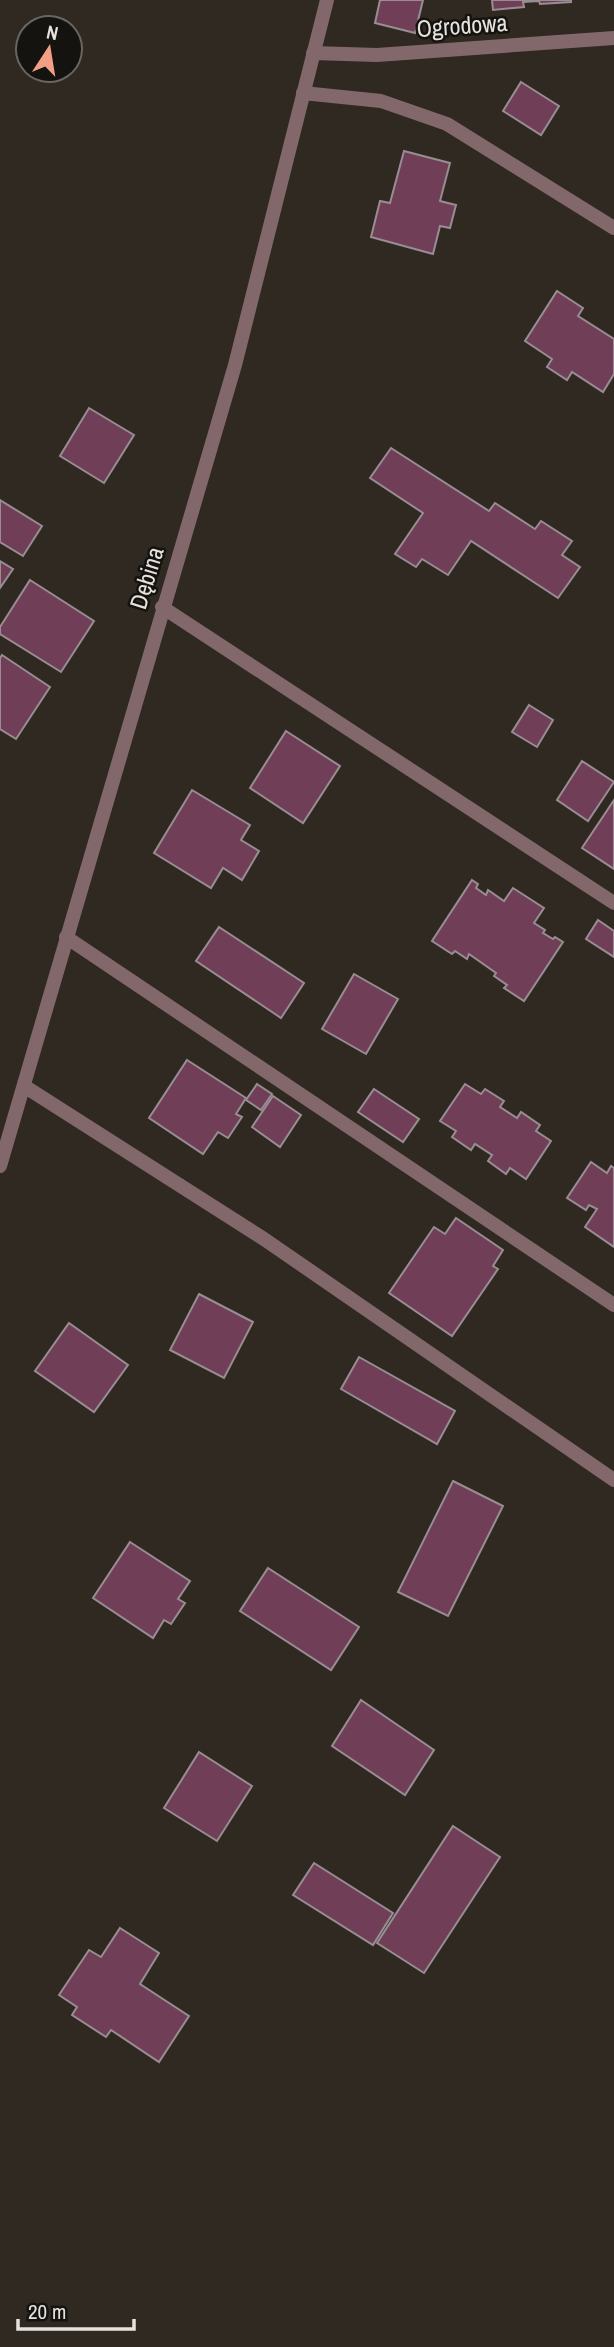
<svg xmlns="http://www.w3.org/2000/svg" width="614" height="2347" viewBox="0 0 614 2347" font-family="'Archivo Narrow',sans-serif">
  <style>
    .building { fill: #703f57; stroke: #988d92; stroke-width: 2 }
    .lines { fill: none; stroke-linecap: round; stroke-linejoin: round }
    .lane { stroke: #83686b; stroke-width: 14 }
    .street { stroke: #83686b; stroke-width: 14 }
    .labels { text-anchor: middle; stroke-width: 5; stroke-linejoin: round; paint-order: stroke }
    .street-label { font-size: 24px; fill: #e6e2de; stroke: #15130f }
  </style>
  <rect width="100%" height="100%" fill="#2f2922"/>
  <!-- building -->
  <g class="building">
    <path d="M380,0h43l-8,33 -40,-10z"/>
    <path d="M492,0h79v2l-31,2 -1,-3 -16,1 1,5 -31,3z"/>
    <path d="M521,82l38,24 -18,29 -38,-24z"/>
    <path d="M404,151l46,12 -10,38 16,4 -6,23 -10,-2 -7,28 -62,-17 9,-36 10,2z"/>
    <path d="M557,291l26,17 -5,8 36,23v35l-11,18 -31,-20 -5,8 -20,-13 5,-8 -27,-18z"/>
    <path d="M89,408l45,27 -30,48 -44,-27z"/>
    <path d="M391,448l98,63 6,-8 40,26 6,-8 31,20 -10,14 18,12 -22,31 -87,-57 -23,34 -26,-16 -6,8 -21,-13 28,-41 -53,-35z"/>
    <path d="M0,500l42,26 -19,30 -23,-14z"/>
    <path d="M0,561l13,8 -13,19z"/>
    <path d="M30,580l64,41 -33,51 -61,-38v-7z"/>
    <path d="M2,655l48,32 -34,52 -16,-10v-71z"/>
    <path d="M529,705l24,15 -16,27 -25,-15z"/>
    <path d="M286,731l54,35 -37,57 -53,-35z"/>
    <path d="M582,761l32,21 -26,39 -31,-21z"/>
    <path d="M192,790l58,35 -9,15 18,11 -17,29 -19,-12 -12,20 -57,-35z"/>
    <path d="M614,800v69l-32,-21z"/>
    <path d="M472,880l6,4 -2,4 10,7 2,-5 16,11 9,-13 31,20 -10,15 11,7 -2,3 10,6 2,-2 8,5 -39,59 -20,-13 3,-3 -13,-9 2,-3 -27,-19 -2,5 -12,-8 -3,3 -20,-13z"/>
    <path d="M598,920l16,11v26l-28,-18z"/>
    <path d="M219,927l85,56 -23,35 -85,-57z"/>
    <path d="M354,974l44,25 -32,55 -44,-25z"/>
    <path d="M187,1060l59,38 -10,16 6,3 -14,21 -10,-6 -15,22 -54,-36z"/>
    <path d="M257,1084l15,10 -11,16 -15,-10z"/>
    <path d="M465,1084l16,10 4,-5 19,12 -4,6 17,11 4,-6 19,13 -4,6 15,10 -25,38 -16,-11 -4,6 -18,-13 4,-6 -17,-11 -4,6 -19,-13 4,-6 -16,-10z"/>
    <path d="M374,1089l45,30 -16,23 -45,-30z"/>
    <path d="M273,1096l28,19 -21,32 -28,-20z"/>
    <path d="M591,1162l16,11 4,-7 3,2v79l-29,-20 12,-18 -8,-4 -3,5 -19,-12z"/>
    <path d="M456,1218l47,32 -10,16 5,3 -46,67 -63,-43 45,-66 11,7z"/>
    <path d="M199,1294l54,28 -29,56 -54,-28z"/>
    <path d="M69,1323l59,42 -34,47 -59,-41z"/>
    <path d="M359,1357l96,54 -18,33 -96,-55z"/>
    <path d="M453,1481l50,25 -55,110 -50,-24z"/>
    <path d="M130,1542l60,39 -12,18 7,4 -14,21 -7,-4 -11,18 -60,-40z"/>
    <path d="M268,1568l91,59 -28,43 -91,-59z"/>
    <path d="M361,1700l73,50 -29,45 -73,-49z"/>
    <path d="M199,1752l53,34 -35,55 -53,-33z"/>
    <path d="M453,1826l47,31 -76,116 -47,-30z"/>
    <path d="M314,1863l79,50 -20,32 -80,-50z"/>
    <path d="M120,1928l39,25 -19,31 49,32 -30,46 -48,-32 -5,7 -34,-22 5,-8 -18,-12 30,-45 12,7z"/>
  </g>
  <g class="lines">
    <!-- lane -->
    <path class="lane" d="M66,937l548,368"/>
    <!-- street -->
    <g class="street">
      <path d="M313,53l64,2 237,-17"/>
      <path d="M303,93l78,8 66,23 167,104"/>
      <path d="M162,607l452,296"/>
      <path d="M24,1086l240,153 350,241"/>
      <path d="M0,1166l235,-801 92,-365"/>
    </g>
  </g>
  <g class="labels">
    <!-- street labels -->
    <g class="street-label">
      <text transform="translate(462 26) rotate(-4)" y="8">Ogrodowa</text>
      <text transform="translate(147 578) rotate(-73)" y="8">Dębina</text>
    </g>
  </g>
  <!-- north arrow -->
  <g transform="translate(49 49) rotate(12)"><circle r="33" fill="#15130f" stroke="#696662" stroke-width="2"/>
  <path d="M0-5L12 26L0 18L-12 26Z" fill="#f39f86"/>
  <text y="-10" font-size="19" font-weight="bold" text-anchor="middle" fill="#e6e2de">N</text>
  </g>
  <!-- scale -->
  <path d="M18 2319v10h116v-10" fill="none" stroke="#e6e2de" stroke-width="3.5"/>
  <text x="28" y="2319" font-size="21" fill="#e6e2de" stroke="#15130f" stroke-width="5" paint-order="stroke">20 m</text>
</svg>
